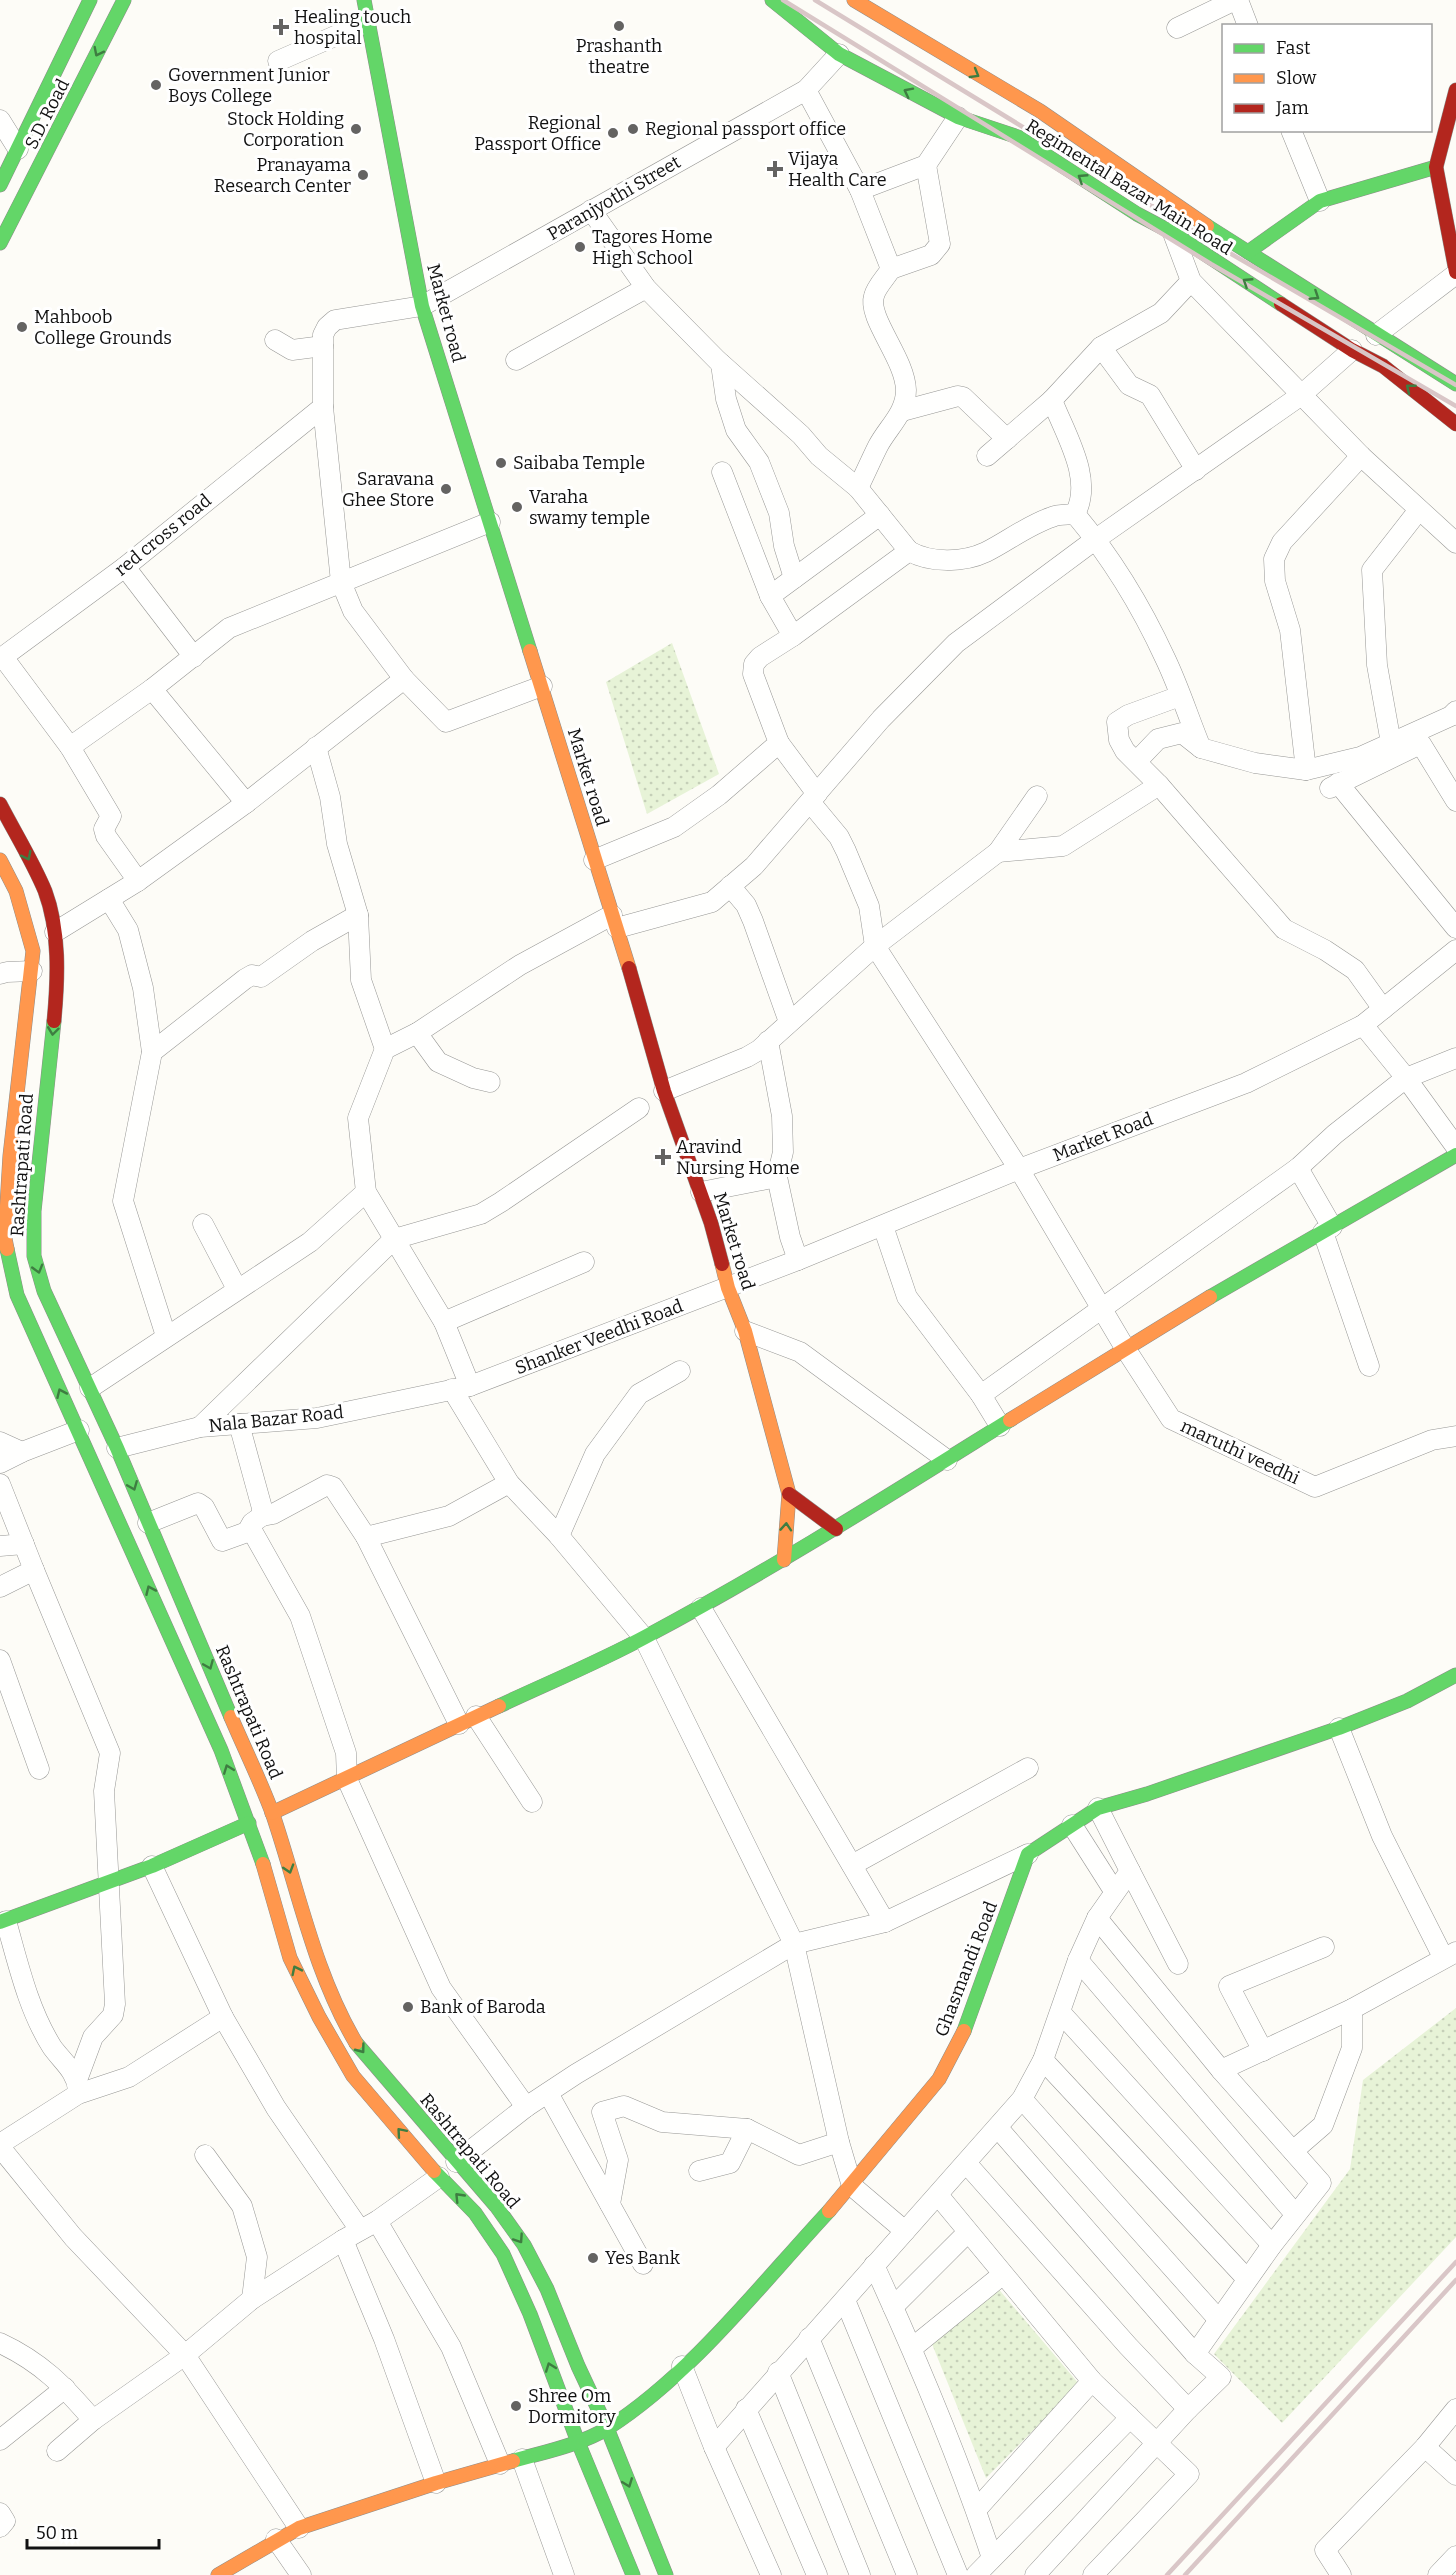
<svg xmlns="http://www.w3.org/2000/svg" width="1456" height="2575" viewBox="0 0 1456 2575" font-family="Bitter,serif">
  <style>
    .park { fill: url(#park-dots) }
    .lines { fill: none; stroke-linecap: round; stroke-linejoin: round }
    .street-casing { stroke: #979795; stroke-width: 21 }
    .fast-casing { stroke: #8e8d8b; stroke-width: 15 }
    .slow-casing { stroke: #8e8d8b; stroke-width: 15 }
    .jam-casing { stroke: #8e8d8b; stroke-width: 15 }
    .street { stroke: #fffffe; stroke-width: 20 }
    .fast { stroke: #63d668; stroke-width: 14 }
    .slow { stroke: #ff974d; stroke-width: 14 }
    .jam { stroke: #b3261e; stroke-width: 14 }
    .rail { stroke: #d9c6c7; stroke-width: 4.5 }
    .oneway { stroke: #3e7d41 }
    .poi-dot { fill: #646362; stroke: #fff; stroke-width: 2 }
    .labels { text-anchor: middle; stroke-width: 6; stroke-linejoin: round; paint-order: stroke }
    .poi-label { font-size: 18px; fill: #111; stroke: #fff; text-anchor: start }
    .street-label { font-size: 18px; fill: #111; stroke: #fff }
  </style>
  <defs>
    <pattern id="park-dots" width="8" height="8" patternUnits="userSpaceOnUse" patternTransform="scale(1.5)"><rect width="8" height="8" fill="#e7f3d7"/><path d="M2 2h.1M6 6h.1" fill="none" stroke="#c5cfb8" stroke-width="1.8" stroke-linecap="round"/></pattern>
  </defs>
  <rect width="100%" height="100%" fill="#fdfcf7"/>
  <!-- park -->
  <g class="park">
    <path d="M672,643l47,131 -72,40 -41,-132z"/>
    <path d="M1456,2008v229l-174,186 -68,-69 136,-185 13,-89z"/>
    <path d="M996,2286l83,98 -93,94 -56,-139z"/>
  </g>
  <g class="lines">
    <!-- street casing -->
    <g class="street-casing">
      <g id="street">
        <path d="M1238,0l10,26"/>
        <path d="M1177,28l58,-28"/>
        <path d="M278,61l89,-39"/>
        <path d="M806,90l54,100 66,-25 32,-48"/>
        <path d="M0,120l18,29"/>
        <path d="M1291,130l29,71"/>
        <path d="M860,190l31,79 40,-14 9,-11 -14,-79"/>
        <path d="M591,210l55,78 71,72 84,75 18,21 39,32 51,63 -116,85 -33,21 -6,7 -1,10 26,69 -60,52 -45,32 -80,33"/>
        <path d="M1173,233l18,48 170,175 95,87"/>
        <path d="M1376,335l80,-61"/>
        <path d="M275,340l17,10 31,-4"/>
        <path d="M1101,347l28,38 21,10 46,75"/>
        <path d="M516,360l130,-72"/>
        <path d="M721,364l5,35 10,31 23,32 20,51 5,33 10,32"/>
        <path d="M902,411l56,-15 5,1 44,42"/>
        <path d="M987,456l65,-56"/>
        <path d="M722,472l48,124"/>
        <path d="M858,488c7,-14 13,-28 20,-42 10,-19 28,-33 28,-56 -1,-32 -39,-72 -32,-94 2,-9 12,-19 17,-27"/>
        <path d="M1075,514c19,-35 -10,-80 -23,-114l49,-53 60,-34 30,-32"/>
        <path d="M1075,514c36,43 67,94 90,144 14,29 24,61 36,90"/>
        <path d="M909,551c21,12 54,12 77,1 22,-11 42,-27 66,-35 7,-3 16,-2 23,-3"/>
        <path d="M125,567l69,90"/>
        <path d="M793,636l-23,-40 110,-81"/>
        <path d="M3,657l67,90 41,69 -7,13 2,7 32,45"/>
        <path d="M0,659l125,-92 198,-160"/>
        <path d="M404,679l-51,-68 -12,-29 -18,-175v-72l4,-8 8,-7 87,-14 384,-216 33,-36"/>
        <path d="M152,689l94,114"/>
        <path d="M1180,696l-52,19 -11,7 2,18 6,11 34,34 125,144 41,21 30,20 28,39"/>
        <path d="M779,743l38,51"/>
        <path d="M1391,743l-14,-78 -5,-95 46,-59"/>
        <path d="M1421,744l35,57"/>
        <path d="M70,747l82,-58 77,-61 261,-106"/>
        <path d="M316,747l14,50 7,47 21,71 3,65 24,69"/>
        <path d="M1137,761l21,-22 24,-6 19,15 54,15 51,7 54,-13 91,-41 5,-5"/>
        <path d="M1306,770l-16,-140 -15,-49 -1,-22 8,-17 79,-86"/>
        <path d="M1338,783l118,145"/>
        <path d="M1330,788l84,-41"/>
        <path d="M810,802l29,35 7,14 23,55 6,40 144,223 106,179 46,71 144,68 117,-47 24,-4"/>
        <path d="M998,852l65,-6 96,-61"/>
        <path d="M730,886l16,19 7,16 36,101"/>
        <path d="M109,899l19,31 15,58 9,64 -29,149 43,135"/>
        <path d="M617,928l95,-26 42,-36 127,-147 75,-76 140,-104 204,-143 52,-46"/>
        <path d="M55,932l83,-51 108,-78 158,-124 42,43 96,-36"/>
        <path d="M0,974l7,-2 25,-1"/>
        <path d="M1363,1025l43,53 50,69"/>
        <path d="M417,1033l21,29 35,16 17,4"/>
        <path d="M768,1041l14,75 1,36 -6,25 13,60 8,23"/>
        <path d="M152,1052l93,-73 7,-4 9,2 51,-36 46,-26"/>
        <path d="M664,1091l83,-34 12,-7 116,-104 123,-94 39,-56"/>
        <path d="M1298,1168l34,59"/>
        <path d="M701,1192l76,-15"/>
        <path d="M203,1224l34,65"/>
        <path d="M883,1226l24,71 74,98 19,31"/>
        <path d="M1323,1232l46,134"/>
        <path d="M444,1322l-78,-130 -8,-74 27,-69 32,-16 103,-68 92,-50"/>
        <path d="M745,1331l55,21 147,108"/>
        <path d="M470,1386l-26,-64 140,-60"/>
        <path d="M90,1388l220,-146 56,-50"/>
        <path d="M452,1389l57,94 50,53 85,102 150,306 45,198 13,44 53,45"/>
        <path d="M981,1395l317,-227 37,-34 71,-56 50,-20"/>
        <path d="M200,1427l194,-188 87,-25 20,-12 138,-94"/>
        <path d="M0,1442l22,10"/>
        <path d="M117,1448l83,-21 117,-9 153,-32 328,-126 221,-91 227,-86 117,-58 93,-75"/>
        <path d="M0,1463l22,-11 57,-22"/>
        <path d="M0,1484l34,86 -34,17"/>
        <path d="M262,1516l11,-2 54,-29 6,2 33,50"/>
        <path d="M148,1523l50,-20 6,4 18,34 25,-9 5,-9 10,-7v-8l-23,-84"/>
        <path d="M251,1529l49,87 46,137 1,26 94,209 85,119"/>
        <path d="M559,1536l36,-82 44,-60 41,-23"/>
        <path d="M0,1546l24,-2"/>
        <path d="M34,1570l76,183 -6,38 11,213 -2,11 -20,22 -16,43"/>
        <path d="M701,1608l184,314"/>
        <path d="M0,1660l39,109"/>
        <path d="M476,1716l56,86"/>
        <path d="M459,1724l-93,-187 83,-21 60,-33"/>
        <path d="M1339,1728l43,108 61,121"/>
        <path d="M1072,1825l42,66"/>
        <path d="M852,1865l176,-97"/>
        <path d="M152,1866l71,151 53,91 84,122"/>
        <path d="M1130,1871l48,93"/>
        <path d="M1097,1918l124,152 100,113 -49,62 -77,109 26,23 -33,32"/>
        <path d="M6,1921c12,42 22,88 46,126 10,14 25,25 26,43"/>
        <path d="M1078,1960l217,254"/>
        <path d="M1061,2013l211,232"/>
        <path d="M1263,2051l-34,-65 95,-39"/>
        <path d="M1043,2060l204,219"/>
        <path d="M1221,2070l131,-61 104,-57"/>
        <path d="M548,2093l95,171"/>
        <path d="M1022,2099l196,220"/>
        <path d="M998,2128l197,226"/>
        <path d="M0,2144l78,-50 51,-17 94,-60"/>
        <path d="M0,2147l73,90 112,118 114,173"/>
        <path d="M1293,2151l30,-26 29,-77v-39"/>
        <path d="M205,2155l37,51 15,51 -5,42"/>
        <path d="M456,2162l70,-55 50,-33 218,-130 91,-22 143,-68"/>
        <path d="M967,2164l161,182 60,63 -153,166"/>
        <path d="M699,2171l31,-8 17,-34"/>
        <path d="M938,2195l154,186 97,93 -96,101"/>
        <path d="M610,2204l8,-44 -16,-48 22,-6 38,16 85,7 52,26 40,-13"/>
        <path d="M377,2221l74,126 49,117"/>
        <path d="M343,2240l41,99 52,144"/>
        <path d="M874,2265c44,96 85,193 118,293"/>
        <path d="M845,2300l113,275"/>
        <path d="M893,2307l75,-75"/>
        <path d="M809,2338l98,237"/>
        <path d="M0,2343c41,19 64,43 93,77"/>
        <path d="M912,2348l90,-73"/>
        <path d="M682,2366l32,81 57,128"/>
        <path d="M778,2372l82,203"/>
        <path d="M746,2409l71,166"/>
        <path d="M0,2440l65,-52"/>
        <path d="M714,2447l308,-348 21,-39 35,-100 19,-42 33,-47 -32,-63"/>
        <path d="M1425,2447l31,28"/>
        <path d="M57,2451l36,-31 92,-65 67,-56 91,-59 34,-19 62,-44"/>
        <path d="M522,2459l42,116"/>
        <path d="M976,2510l116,-129"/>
        <path d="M0,2513l5,8 -5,6"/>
        <path d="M276,2539l25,36"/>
        <path d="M976,2575l147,-150 6,-9"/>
        <path d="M1341,2575l-16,-25 100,-103 31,-38"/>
        <path d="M1438,2575l18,-19"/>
      </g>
    </g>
    <!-- fast casing -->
    <g class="fast-casing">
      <g id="fast">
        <path d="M364,0l58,306 108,345"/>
        <path d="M772,0l67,54 119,63 60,20 119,77 36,19 108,71"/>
        <path d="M0,185l90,-185"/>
        <path d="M1207,226l249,158"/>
        <path d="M0,243l124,-243"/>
        <path d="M1248,252l72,-51 116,-34"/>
        <path d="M54,1021l-20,190v45l10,35 73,157 114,269"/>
        <path d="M7,1249l10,46 204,455 42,114"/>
        <path d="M1210,1297l246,-142"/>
        <path d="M499,1706c49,-23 100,-44 148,-70 124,-66 244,-142 363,-216"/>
        <path d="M0,1922l152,-56 97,-43"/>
        <path d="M964,2031l64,-177 70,-46 49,-14 192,-66 68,-27 49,-26"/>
        <path d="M356,2043l140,163 28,39 23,44 31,77 29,62 59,147"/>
        <path d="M434,2171l41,42 28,41 27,60 48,128 55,133"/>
        <path d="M513,2461c31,-9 67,-16 95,-33 84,-54 153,-144 221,-217"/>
      </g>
    </g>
    <!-- slow casing -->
    <g class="slow-casing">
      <g id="slow">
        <path d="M854,0l186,111 167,115"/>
        <path d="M530,651l99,317"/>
        <path d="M0,860l16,31 17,60 -23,205 -5,83 2,10"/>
        <path d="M722,1264l6,24 17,43 44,163 -5,66"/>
        <path d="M1010,1420l200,-123"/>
        <path d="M231,1717c14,33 30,65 42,98 26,77 41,157 83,228"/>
        <path d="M272,1813l227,-107"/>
        <path d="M263,1864l27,94 29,59 34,59 81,95"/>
        <path d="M829,2211l110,-132 25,-48"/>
        <path d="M218,2575l81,-47 137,-45 77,-22"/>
      </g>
    </g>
    <!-- jam casing -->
    <g class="jam-casing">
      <g id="jam">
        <path d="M1456,90l-20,77 20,105"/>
        <path d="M1281,304l71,46 31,16 73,58"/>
        <path d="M0,804c15,29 33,58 45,87 15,40 13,88 9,130"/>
        <path d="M629,968l35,123 47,132 11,41"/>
        <path d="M789,1494l47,35"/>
      </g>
    </g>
    <!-- street -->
    <use href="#street" class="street"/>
    <!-- fast -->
    <use href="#fast" class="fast"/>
    <!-- slow -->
    <use href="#slow" class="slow"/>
    <!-- jam -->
    <use href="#jam" class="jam"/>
    <!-- rail -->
    <g class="rail">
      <path d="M783,0l428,264 245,142"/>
      <path d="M815,0l406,248 235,137"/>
      <path d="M1167,2575l289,-313"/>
      <path d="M1185,2575l271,-295"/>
    </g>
  </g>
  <!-- one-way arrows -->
  <defs><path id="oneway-chevron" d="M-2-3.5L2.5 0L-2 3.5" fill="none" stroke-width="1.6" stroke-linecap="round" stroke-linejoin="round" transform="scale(1.5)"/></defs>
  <g class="oneway">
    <use href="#oneway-chevron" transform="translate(98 52) rotate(117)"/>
    <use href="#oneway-chevron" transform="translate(975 74) rotate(30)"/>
    <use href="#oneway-chevron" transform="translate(908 92) rotate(-153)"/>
    <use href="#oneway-chevron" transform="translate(1082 178) rotate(-147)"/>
    <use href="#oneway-chevron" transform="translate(1247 282) rotate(-147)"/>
    <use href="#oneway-chevron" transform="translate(1315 296) rotate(33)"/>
    <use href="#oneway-chevron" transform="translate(1410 388) rotate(-141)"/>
    <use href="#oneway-chevron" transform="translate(27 856) rotate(63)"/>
    <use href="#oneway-chevron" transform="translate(53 1031) rotate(97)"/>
    <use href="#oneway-chevron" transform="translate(38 1269) rotate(74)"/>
    <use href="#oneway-chevron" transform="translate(61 1393) rotate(-114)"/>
    <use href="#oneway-chevron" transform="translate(133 1486) rotate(68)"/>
    <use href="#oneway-chevron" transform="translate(786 1527) rotate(-86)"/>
    <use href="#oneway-chevron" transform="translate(150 1590) rotate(-114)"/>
    <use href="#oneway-chevron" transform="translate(209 1665) rotate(67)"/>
    <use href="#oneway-chevron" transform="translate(228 1769) rotate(-111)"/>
    <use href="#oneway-chevron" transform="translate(289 1869) rotate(73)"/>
    <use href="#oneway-chevron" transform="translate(296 1970) rotate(-116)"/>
    <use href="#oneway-chevron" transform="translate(361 2049) rotate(53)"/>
    <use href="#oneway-chevron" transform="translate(401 2132) rotate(-131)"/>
    <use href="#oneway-chevron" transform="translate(459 2197) rotate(-134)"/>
    <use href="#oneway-chevron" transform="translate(519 2239) rotate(56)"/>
    <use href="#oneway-chevron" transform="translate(550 2367) rotate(-110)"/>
    <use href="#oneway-chevron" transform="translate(628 2483) rotate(69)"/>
  </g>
  <!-- markers -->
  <g class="poi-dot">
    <circle cx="619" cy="26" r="6"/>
    <path d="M278 18h6v6h6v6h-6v6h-6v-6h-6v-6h6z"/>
    <circle cx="156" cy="85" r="6"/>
    <circle cx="356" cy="129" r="6"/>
    <circle cx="633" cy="129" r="6"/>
    <circle cx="613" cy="133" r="6"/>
    <path d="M772 160h6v6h6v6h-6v6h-6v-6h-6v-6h6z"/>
    <circle cx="363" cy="175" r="6"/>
    <circle cx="580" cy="247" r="6"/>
    <circle cx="22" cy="327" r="6"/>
    <circle cx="501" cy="463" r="6"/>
    <circle cx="446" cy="489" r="6"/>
    <circle cx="517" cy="507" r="6"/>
    <path d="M660 1148h6v6h6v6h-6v6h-6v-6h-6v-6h6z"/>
    <circle cx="408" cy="2007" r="6"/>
    <circle cx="593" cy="2258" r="6"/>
    <circle cx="516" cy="2406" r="6"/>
  </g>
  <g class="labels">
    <!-- poi labels -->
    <g class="poi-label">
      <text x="294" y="23">Healing touch<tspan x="294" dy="21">hospital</tspan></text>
      <text x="619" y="52" text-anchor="middle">Prashanth<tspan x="619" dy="21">theatre</tspan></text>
      <text x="168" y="81">Government Junior<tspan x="168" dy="21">Boys College</tspan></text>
      <text x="344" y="125" text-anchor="end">Stock Holding<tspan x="344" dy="21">Corporation</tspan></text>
      <text x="601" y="129" text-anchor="end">Regional<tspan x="601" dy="21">Passport Office</tspan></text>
      <text x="645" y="135">Regional passport office</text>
      <text x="788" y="165">Vijaya<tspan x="788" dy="21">Health Care</tspan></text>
      <text x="351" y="171" text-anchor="end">Pranayama<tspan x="351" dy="21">Research Center</tspan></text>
      <text x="592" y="243">Tagores Home<tspan x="592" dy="21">High School</tspan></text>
      <text x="34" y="323">Mahboob<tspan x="34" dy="21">College Grounds</tspan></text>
      <text x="513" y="469">Saibaba Temple</text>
      <text x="434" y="485" text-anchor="end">Saravana<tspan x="434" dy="21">Ghee Store</tspan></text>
      <text x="529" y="503">Varaha<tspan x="529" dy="21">swamy temple</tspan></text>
      <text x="676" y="1153">Aravind<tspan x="676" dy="21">Nursing Home</tspan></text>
      <text x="420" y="2013">Bank of Baroda</text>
      <text x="605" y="2264">Yes Bank</text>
      <text x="528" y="2402">Shree Om<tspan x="528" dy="21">Dormitory</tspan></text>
    </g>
    <!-- street labels -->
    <g class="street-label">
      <text transform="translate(47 114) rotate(-63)" y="6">S.D. Road</text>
      <text transform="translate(1129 187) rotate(32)" y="6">Regimental Bazar Main Road</text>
      <text transform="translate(614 198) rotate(-30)" y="6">Paranjyothi Street</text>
      <text transform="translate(446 313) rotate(75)" y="6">Market road</text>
      <text transform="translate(163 535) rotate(-39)" y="6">red cross road</text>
      <text transform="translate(588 777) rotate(73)" y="6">Market road</text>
      <text transform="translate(1103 1137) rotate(-21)" y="6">Market Road</text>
      <text transform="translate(22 1165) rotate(-86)" y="6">Rashtrapati Road</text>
      <text transform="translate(734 1241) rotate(73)" y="6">Market road</text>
      <text transform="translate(599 1337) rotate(-21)" y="6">Shanker Veedhi Road</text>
      <text transform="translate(276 1419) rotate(-6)" y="6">Nala Bazar Road</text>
      <text transform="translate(1240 1452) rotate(25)" y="6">maruthi veedhi</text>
      <text transform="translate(249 1712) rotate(67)" y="6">Rashtrapati Road</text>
      <text transform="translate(966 1969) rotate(-69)" y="6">Ghasmandi Road</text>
      <text transform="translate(470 2151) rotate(50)" y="6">Rashtrapati Road</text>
    </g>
  </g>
  <!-- legend -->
  <rect x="1222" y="24" width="210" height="108" fill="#ffffff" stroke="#a0a0a0" stroke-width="1.5"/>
  <rect x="1234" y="44" width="30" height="9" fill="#63d668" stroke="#a0a0a0" stroke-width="1.5"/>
  <text x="1276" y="54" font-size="18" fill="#111111">Fast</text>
  <rect x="1234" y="74" width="30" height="9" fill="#ff974d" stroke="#a0a0a0" stroke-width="1.5"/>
  <text x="1276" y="84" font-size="18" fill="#111111">Slow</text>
  <rect x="1234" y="104" width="30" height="9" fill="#b3261e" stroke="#a0a0a0" stroke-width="1.5"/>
  <text x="1276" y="114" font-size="18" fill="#111111">Jam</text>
  <!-- scale -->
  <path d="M27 2539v9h132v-9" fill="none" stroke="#111111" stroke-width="3"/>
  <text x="36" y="2539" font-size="18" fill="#111111" stroke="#ffffff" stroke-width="4.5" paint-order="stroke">50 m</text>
</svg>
